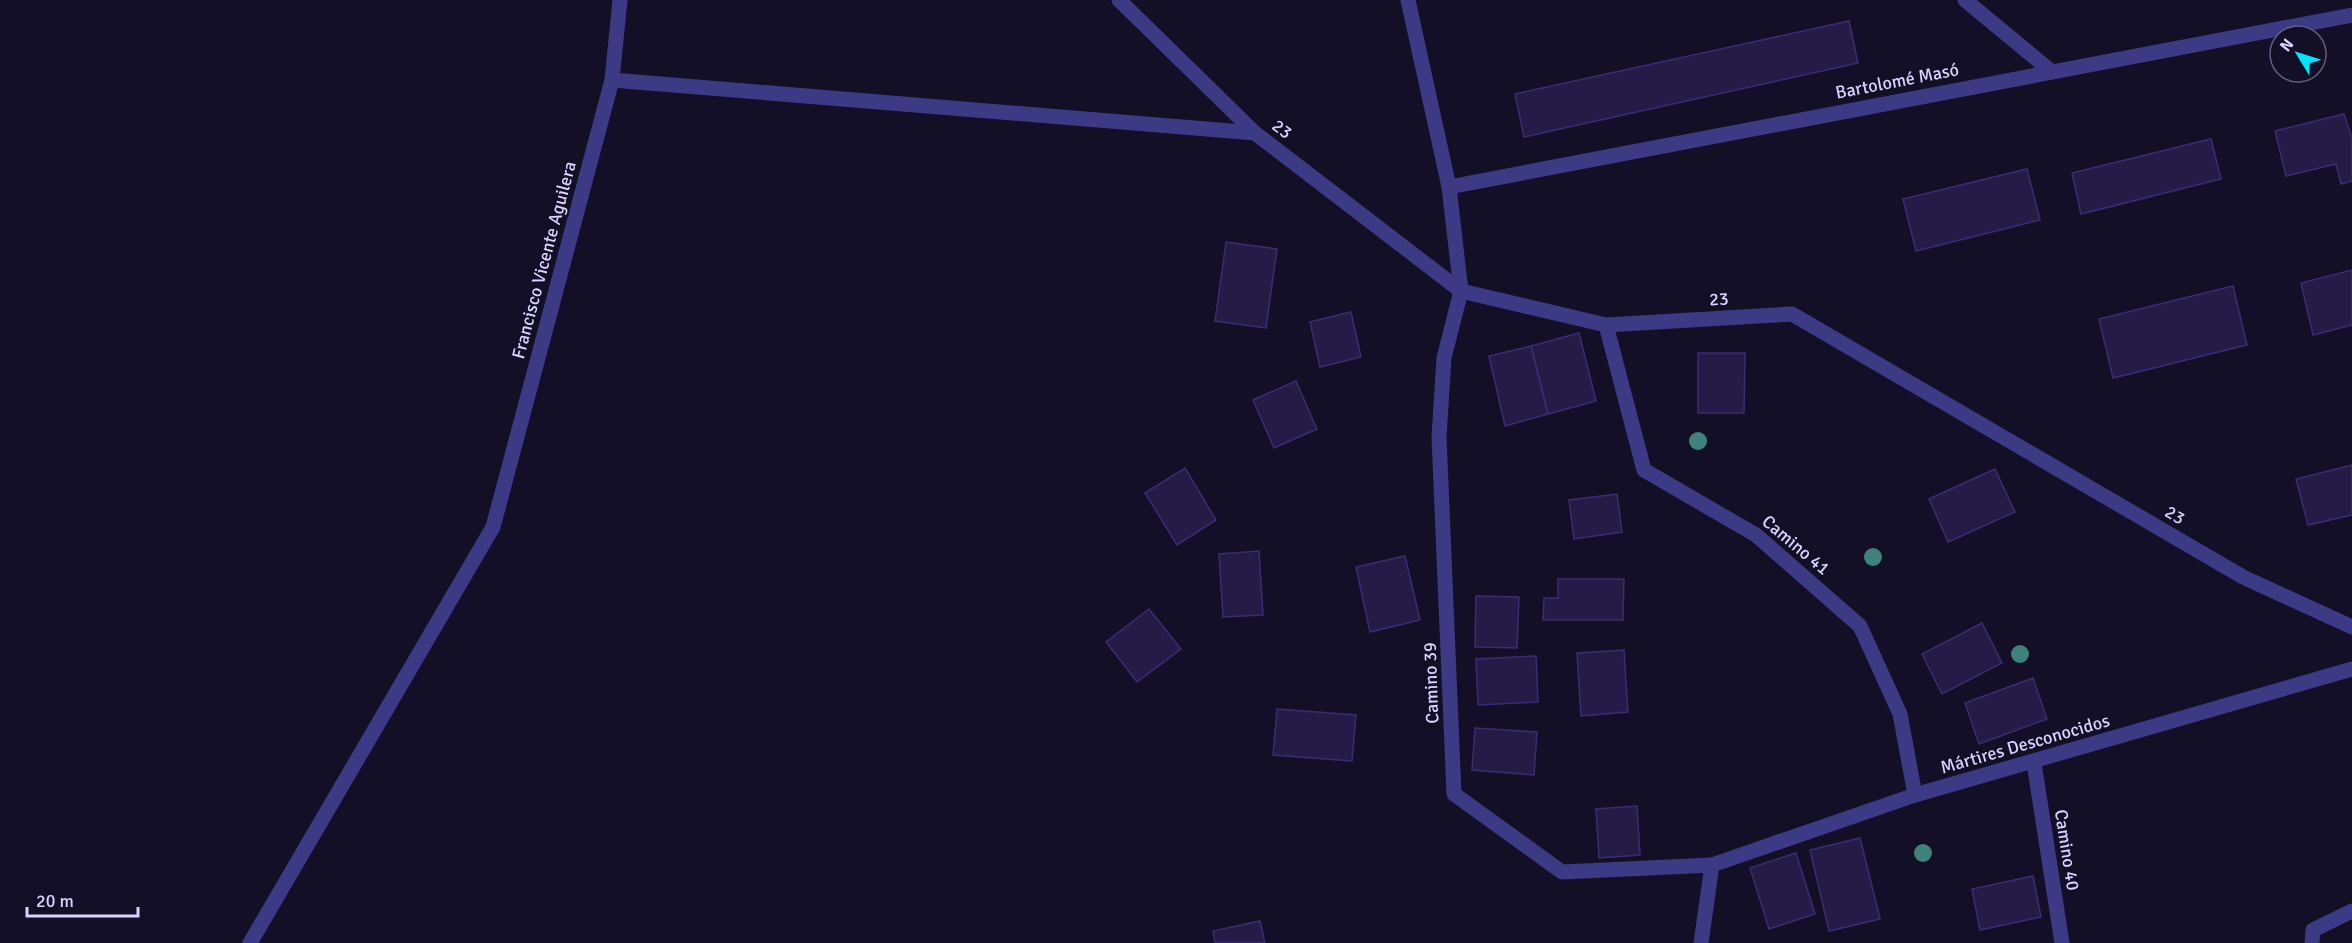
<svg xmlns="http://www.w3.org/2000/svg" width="2352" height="943" viewBox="0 0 2352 943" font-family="Signika,sans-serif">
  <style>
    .building { fill: #241b47; stroke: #3b2d73; stroke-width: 1.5 }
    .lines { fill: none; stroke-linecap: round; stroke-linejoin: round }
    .lane { stroke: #3d3a85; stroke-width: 15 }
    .street { stroke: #3d3a85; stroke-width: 15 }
    .tree { fill: #3d827b }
    .labels { text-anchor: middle; stroke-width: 4.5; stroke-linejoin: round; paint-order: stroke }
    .street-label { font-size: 18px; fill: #d9d4ff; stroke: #130f26 }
  </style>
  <rect width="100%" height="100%" fill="#130f26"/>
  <!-- building -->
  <g class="building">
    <path d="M1849,21l9,42 -334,74 -9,-43z"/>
    <path d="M2344,114l8,24v43l-11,3 -5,-20 -50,12 -11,-45z"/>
    <path d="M2211,139l10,40 -140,35 -9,-41z"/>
    <path d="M2027,169l13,51 -124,31 -13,-52z"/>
    <path d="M1226,242l51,7 -11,79 -51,-7z"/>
    <path d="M2352,270v55l-39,10 -12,-52z"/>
    <path d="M2233,286l14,59 -134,33 -14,-59z"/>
    <path d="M1351,312l10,45 -41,10 -10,-45z"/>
    <path d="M1579,333l17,68 -48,13 -17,-68z"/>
    <path d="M1531,346l17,68 -43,12 -16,-70z"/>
    <path d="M1698,353h47l-1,60h-46z"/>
    <path d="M1296,381l21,48 -43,19 -21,-48z"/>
    <path d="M2352,465v50l-44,10 -12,-46z"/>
    <path d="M1185,468l31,52 -39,25 -32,-52z"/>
    <path d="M1995,469l20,43 -67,30 -19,-43z"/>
    <path d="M1617,494l5,38 -48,7 -5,-39z"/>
    <path d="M1259,551l4,64 -40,2 -4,-63z"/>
    <path d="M1405,556l15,64 -50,12 -14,-65z"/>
    <path d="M1558,579h66l-1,41h-80l1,-22h14z"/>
    <path d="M1476,596l43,1 -2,51 -42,-1z"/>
    <path d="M1149,609l32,40 -44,33 -31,-40z"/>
    <path d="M1982,623l20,40 -60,31 -20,-40z"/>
    <path d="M1624,650l4,62 -47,4 -4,-63z"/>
    <path d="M1536,656l2,46 -60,3 -2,-46z"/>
    <path d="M2033,678l14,41 -68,25 -14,-41z"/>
    <path d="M1277,709l79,6 -4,46 -79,-6z"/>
    <path d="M1475,728l62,4 -3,43 -62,-5z"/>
    <path d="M1637,806l3,49 -41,3 -3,-49z"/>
    <path d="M1860,838l20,81 -51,12 -19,-81z"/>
    <path d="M1796,853l19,61 -46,15 -19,-61z"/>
    <path d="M2033,876l8,41 -61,13 -8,-41z"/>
    <path d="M1260,921l5,22h-50l-2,-12z"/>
  </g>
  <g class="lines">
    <!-- lane -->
    <g class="lane">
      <path d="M1965,0l87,72"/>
      <path d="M1461,291l-17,67 -5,79 15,357 108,78 150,-7"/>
      <path d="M1606,325l38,145 112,65 104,91 40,88 15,81"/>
      <path d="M2034,763l28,180"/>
    </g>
    <!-- street -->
    <g class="street">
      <path d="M1119,0l136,133 206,158 145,34 186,-11 451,263 109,50"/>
      <path d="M1408,0l41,187 12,104"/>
      <path d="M612,80l643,53"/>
      <path d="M1449,187l903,-172"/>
      <path d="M250,943l243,-416 119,-447 8,-80"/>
      <path d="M1701,943l11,-78 203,-70 437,-126"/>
      <path d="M2312,943l1,-13 39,-19"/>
    </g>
  </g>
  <!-- trees -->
  <g class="tree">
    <circle cx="1698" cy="441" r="9"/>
    <circle cx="1873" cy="557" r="9"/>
    <circle cx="2020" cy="654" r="9"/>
    <circle cx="1923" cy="853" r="9"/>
  </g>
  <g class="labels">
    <!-- street labels -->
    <g class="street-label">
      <text transform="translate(1897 81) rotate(-11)" y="6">Bartolomé Masó</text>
      <text transform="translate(1282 129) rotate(37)" y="6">23</text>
      <text transform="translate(544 260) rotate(-75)" y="6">Francisco Vicente Aguilera</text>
      <text transform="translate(1719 299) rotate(-3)" y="6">23</text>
      <text transform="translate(2175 515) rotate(30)" y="6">23</text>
      <text transform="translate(1796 545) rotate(40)" y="6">Camino 41</text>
      <text transform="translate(1431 683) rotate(-92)" y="6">Camino 39</text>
      <text transform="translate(2025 744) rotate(-16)" y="6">Mártires Desconocidos</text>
      <text transform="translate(2067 850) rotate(81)" y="6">Camino 40</text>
    </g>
  </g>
  <!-- north arrow -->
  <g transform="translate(2298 54) rotate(308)"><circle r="28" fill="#130f26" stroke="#625e7d" stroke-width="1.5"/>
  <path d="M0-4.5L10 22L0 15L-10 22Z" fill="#00e5ff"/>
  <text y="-9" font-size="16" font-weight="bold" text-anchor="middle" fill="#d9d4ff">N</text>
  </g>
  <!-- scale -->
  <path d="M27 907v9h111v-9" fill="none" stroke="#d9d4ff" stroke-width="3"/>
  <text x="36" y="907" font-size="18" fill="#d9d4ff" stroke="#130f26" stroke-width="4.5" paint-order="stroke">20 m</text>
</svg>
